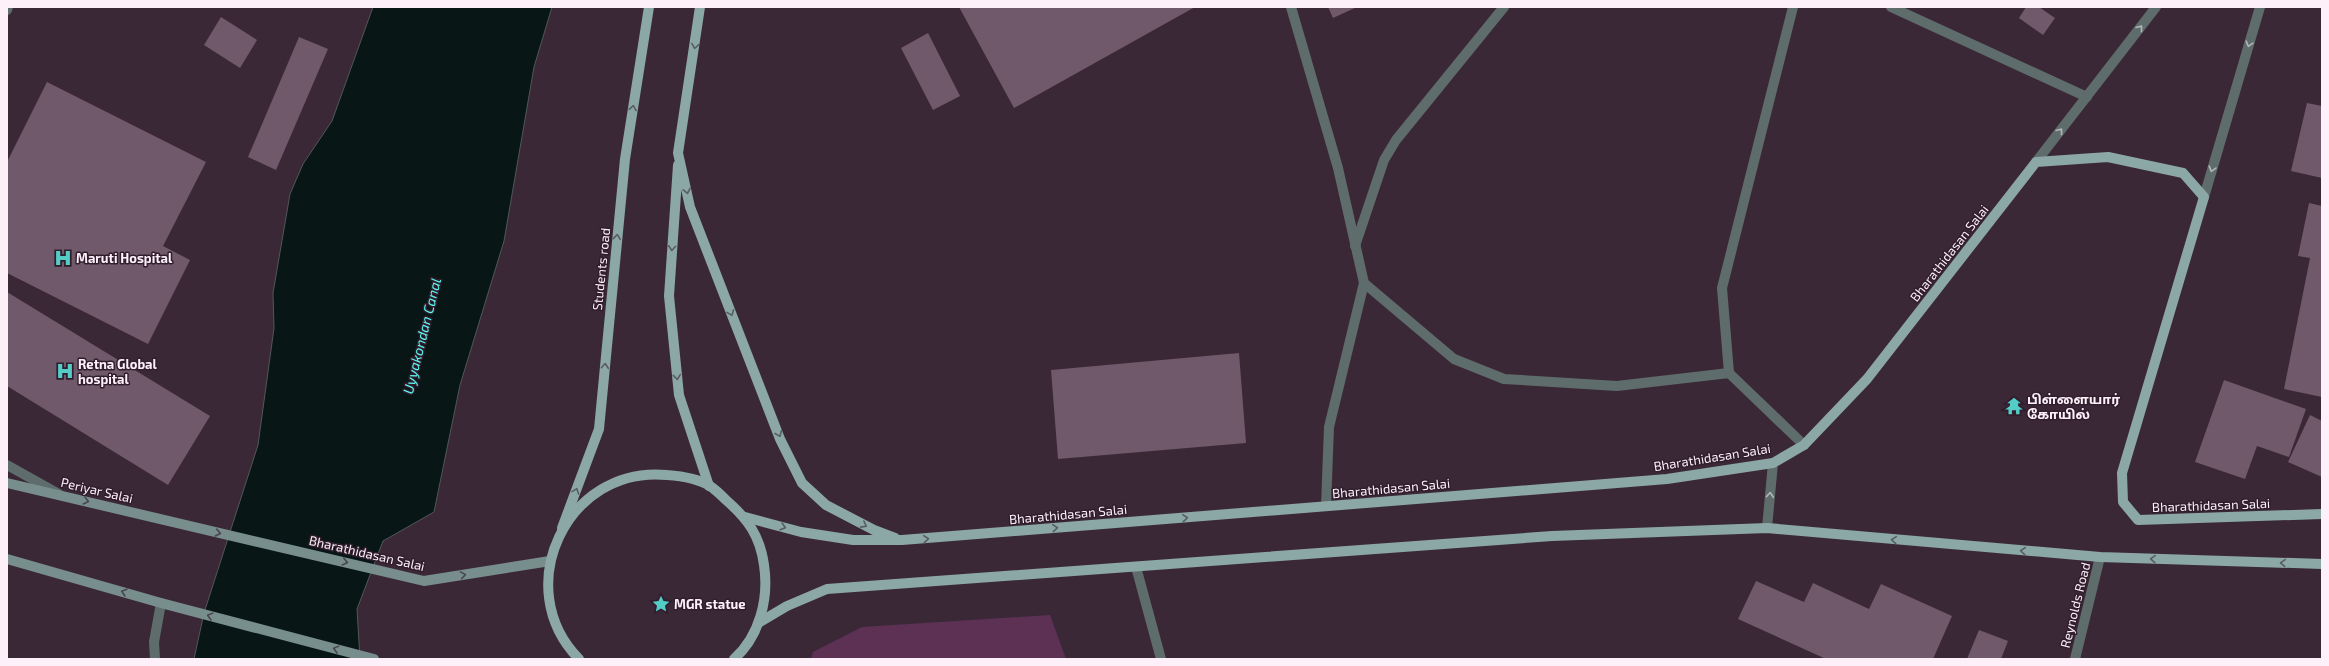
<svg xmlns="http://www.w3.org/2000/svg" width="2329" height="666" viewBox="0 0 2329 666" font-family="'Exo 2','Noto Sans Tamil',sans-serif">
  <style>
    .green { fill: #5c3154 }
    .water { fill: #081615; stroke: #525759 }
    .building { fill: #6f596a }
    .lines { fill: none; stroke-linecap: round; stroke-linejoin: round }
    .service { stroke: #5e6c6b; stroke-width: 10 }
    .minor { stroke: #5e6c6b; stroke-width: 10 }
    .tertiary { stroke: #5e6c6b; stroke-width: 10 }
    .secondary { stroke: #788e8c; stroke-width: 10 }
    .primary { stroke: #8ba8a6; stroke-width: 10 }
    .oneway { stroke: #b5b5b9 }
    .oneway2 { stroke: #595c63 }
    .oneway3 { stroke: #49454e }
    .labels { text-anchor: middle; stroke-width: 3; stroke-linejoin: round; paint-order: stroke }
    .street-label { font-size: 13px; fill: #fdf0f9; stroke: #301e2d }
    .poi-label { font-size: 13px; font-weight: bold; fill: #fdf0f9; stroke: #301e2d; text-anchor: start }
    .water-label { font-size: 14px; font-style: italic; fill: #5af8f1; stroke: #301e2d }
  </style>
  <rect width="100%" height="100%" fill="#3b2837"/>
  <!-- green -->
  <path class="green" d="M1050,615l16,44h-255l2,-7 49,-25z"/>
  <!-- water -->
  <path class="water" d="M373,7h179l-18,60 -30,174 -44,144 -26,127 -51,29 -26,68 3,50h-166l10,-46 54,-168 16,-117 -1,-35 17,-99 13,-30 29,-43z"/>
  <!-- building -->
  <g class="building">
    <path d="M959,7h236l-181,101z"/>
    <path d="M1328,7h29l-24,11z"/>
    <path d="M2026,7h13l16,11 -12,17 -24,-17z"/>
    <path d="M221,17l36,23 -17,28 -36,-23z"/>
    <path d="M928,33l32,63 -27,14 -32,-62z"/>
    <path d="M299,37l29,12 -52,121 -28,-13z"/>
    <path d="M47,82l159,80 -43,84 27,14 -42,84 -141,-71v-111z"/>
    <path d="M2307,103l15,3v72l-31,-7z"/>
    <path d="M2309,203l13,3v191l-38,-8 26,-131 -12,-2z"/>
    <path d="M7,292l203,124 -42,69 -161,-99z"/>
    <path d="M1239,353l7,90 -188,16 -7,-89z"/>
    <path d="M2224,380l82,29 -17,48 -32,-11 -12,33 -50,-17z"/>
    <path d="M2310,415l12,6v56l-34,-15z"/>
    <path d="M1756,581l48,21 9,-19 56,26 12,-25 71,32 -19,43h-107l-88,-40z"/>
    <path d="M1979,630l29,11 -7,18h-34z"/>
  </g>
  <g class="lines">
    <!-- service -->
    <g class="service">
      <path d="M1291,7l47,161 26,115 90,76 50,20 113,7 112,-13 75,72"/>
      <path d="M1891,7l196,90"/>
      <path d="M1355,246l29,-86 12,-20 108,-133"/>
      <path d="M1729,373l-7,-85 71,-281"/>
      <path d="M1326,506l3,-79 35,-144"/>
    </g>
    <!-- minor -->
    <g class="minor">
      <path d="M1136,567l25,92"/>
      <path d="M2075,659l25,-102"/>
    </g>
    <!-- tertiary -->
    <g class="tertiary">
      <path d="M7,10l1,-3"/>
      <path d="M2036,162l120,-155"/>
      <path d="M2204,197l56,-190"/>
      <path d="M7,465l52,29"/>
      <path d="M1767,528l6,-65"/>
      <path d="M155,659l-1,-17 7,-39"/>
    </g>
    <!-- secondary -->
    <g class="secondary">
      <path d="M7,483l417,98 126,-20"/>
      <path d="M7,559l154,44 213,56"/>
    </g>
    <!-- primary -->
    <g class="primary">
      <path d="M700,7l-22,146 12,54 90,232 22,44 24,22 48,25 21,8"/>
      <path d="M678,165l-9,131 10,99 30,91"/>
      <path d="M745,517l56,15 52,8h49l765,-61 106,-16 31,-18 63,-66 169,-217 72,-5 75,16 21,24 -82,276 1,29 15,18 184,-6"/>
      <path d="M562,528l37,-99 26,-270 24,-152"/>
      <path d="M760,622l27,-16 40,-17 725,-53 215,-8 333,29 222,7"/>
      <path d="M579,659c-70,-71 -12,-194 88,-184 14,1 30,3 43,11 6,4 11,9 16,14 22,19 34,36 38,65 5,33 -4,71 -30,94"/>
    </g>
  </g>
  <!-- one-way arrows -->
  <defs><path id="oneway-chevron" d="M-2-3.5L2.5 0L-2 3.5" fill="none" stroke-width="1.6" stroke-linecap="round" stroke-linejoin="round"/></defs>
  <g class="oneway">
    <use href="#oneway-chevron" transform="translate(2140 28) rotate(-52)"/>
    <use href="#oneway-chevron" transform="translate(2249 44) rotate(106)"/>
    <use href="#oneway-chevron" transform="translate(2060 131) rotate(-52)"/>
    <use href="#oneway-chevron" transform="translate(2212 169) rotate(106)"/>
    <use href="#oneway-chevron" transform="translate(1770 495) rotate(-85)"/>
  </g>
  <g class="oneway2">
    <use href="#oneway-chevron" transform="translate(695 46) rotate(99)"/>
    <use href="#oneway-chevron" transform="translate(633 108) rotate(-81)"/>
    <use href="#oneway-chevron" transform="translate(687 191) rotate(78)"/>
    <use href="#oneway-chevron" transform="translate(617 237) rotate(-84)"/>
    <use href="#oneway-chevron" transform="translate(672 248) rotate(94)"/>
    <use href="#oneway-chevron" transform="translate(731 313) rotate(69)"/>
    <use href="#oneway-chevron" transform="translate(605 366) rotate(-85)"/>
    <use href="#oneway-chevron" transform="translate(677 377) rotate(84)"/>
    <use href="#oneway-chevron" transform="translate(779 434) rotate(68)"/>
    <use href="#oneway-chevron" transform="translate(576 491) rotate(-70)"/>
    <use href="#oneway-chevron" transform="translate(1185 518) rotate(-5)"/>
    <use href="#oneway-chevron" transform="translate(864 525) rotate(28)"/>
    <use href="#oneway-chevron" transform="translate(783 527) rotate(16)"/>
    <use href="#oneway-chevron" transform="translate(1055 528) rotate(-5)"/>
    <use href="#oneway-chevron" transform="translate(926 539) rotate(-5)"/>
    <use href="#oneway-chevron" transform="translate(1894 540) rotate(-175)"/>
    <use href="#oneway-chevron" transform="translate(2023 551) rotate(-175)"/>
    <use href="#oneway-chevron" transform="translate(2153 559) rotate(-178)"/>
    <use href="#oneway-chevron" transform="translate(2283 563) rotate(-178)"/>
  </g>
  <g class="oneway3">
    <use href="#oneway-chevron" transform="translate(86 501) rotate(14)"/>
    <use href="#oneway-chevron" transform="translate(218 533) rotate(13)"/>
    <use href="#oneway-chevron" transform="translate(345 562) rotate(13)"/>
    <use href="#oneway-chevron" transform="translate(463 575) rotate(-9)"/>
    <use href="#oneway-chevron" transform="translate(124 592) rotate(-164)"/>
    <use href="#oneway-chevron" transform="translate(210 616) rotate(-165)"/>
    <use href="#oneway-chevron" transform="translate(336 649) rotate(-165)"/>
  </g>
  <!-- icons -->
  <defs>
    <g id="hospital-bare" transform="scale(1.38)"><path d="M-5-5h3v3.5h4V-5h3V5h-3V1.5h-4V5h-3Z" fill="#54cdc7" stroke="#301e2d" stroke-width="2.5" paint-order="stroke"/></g>
    <g id="temple-bare" transform="scale(1.38)"><path d="M0-6L5-2H3V0L6.5 2.5H4V6H1.5V3h-3V6H-4V2.5H-6.5L-3 0V-2H-5Z" fill="#54cdc7" stroke="#301e2d" stroke-width="2.5" paint-order="stroke"/></g>
    <g id="sight-bare" transform="scale(1.38)"><path d="M0-6L1.8-2.2L6-1.7L2.9 1.2L3.7 5.4L0 3.3L-3.7 5.4L-2.9 1.2L-6-1.7L-1.8-2.2Z" fill="#54cdc7" stroke="#301e2d" stroke-width="2.5" paint-order="stroke"/></g>
  </defs>
  <g fill-rule="evenodd">
    <use href="#hospital-bare" x="63" y="258"/>
    <use href="#hospital-bare" x="65" y="371"/>
    <use href="#temple-bare" x="2014" y="406"/>
    <use href="#sight-bare" x="661" y="604"/>
  </g>
  <g class="labels">
    <!-- street labels -->
    <g class="street-label">
      <text transform="translate(1949 253) rotate(-52)" y="5">Bharathidasan Salai</text>
      <text transform="translate(601 269) rotate(-84)" y="5">Students road</text>
      <text transform="translate(1712 457) rotate(-9)" y="5">Bharathidasan Salai</text>
      <text transform="translate(1391 488) rotate(-5)" y="5">Bharathidasan Salai</text>
      <text transform="translate(97 490) rotate(13)" y="5">Periyar Salai</text>
      <text transform="translate(2211 505) rotate(-2)" y="5">Bharathidasan Salai</text>
      <text transform="translate(1068 514) rotate(-5)" y="5">Bharathidasan Salai</text>
      <text transform="translate(367 553) rotate(13)" y="5">Bharathidasan Salai</text>
      <text transform="translate(2075 605) rotate(-76)" y="5">Reynolds Road</text>
    </g>
    <!-- poi labels -->
    <g class="poi-label">
      <text x="76" y="263">Maruti Hospital</text>
      <text x="78" y="369">Retna Global<tspan x="78" dy="15">hospital</tspan></text>
      <text x="2027" y="404">பிள்ளையார்<tspan x="2027" dy="15">கோயில்</tspan></text>
      <text x="674" y="609">MGR statue</text>
    </g>
    <!-- water labels -->
    <g class="water-label">
      <text transform="translate(422 336) rotate(-76)" y="5">Uyyakondan Canal</text>
    </g>
  </g>
  <!-- border -->
  <rect width="2329" height="666" fill="none" stroke="#fdf0f9" stroke-width="16"/>
</svg>
